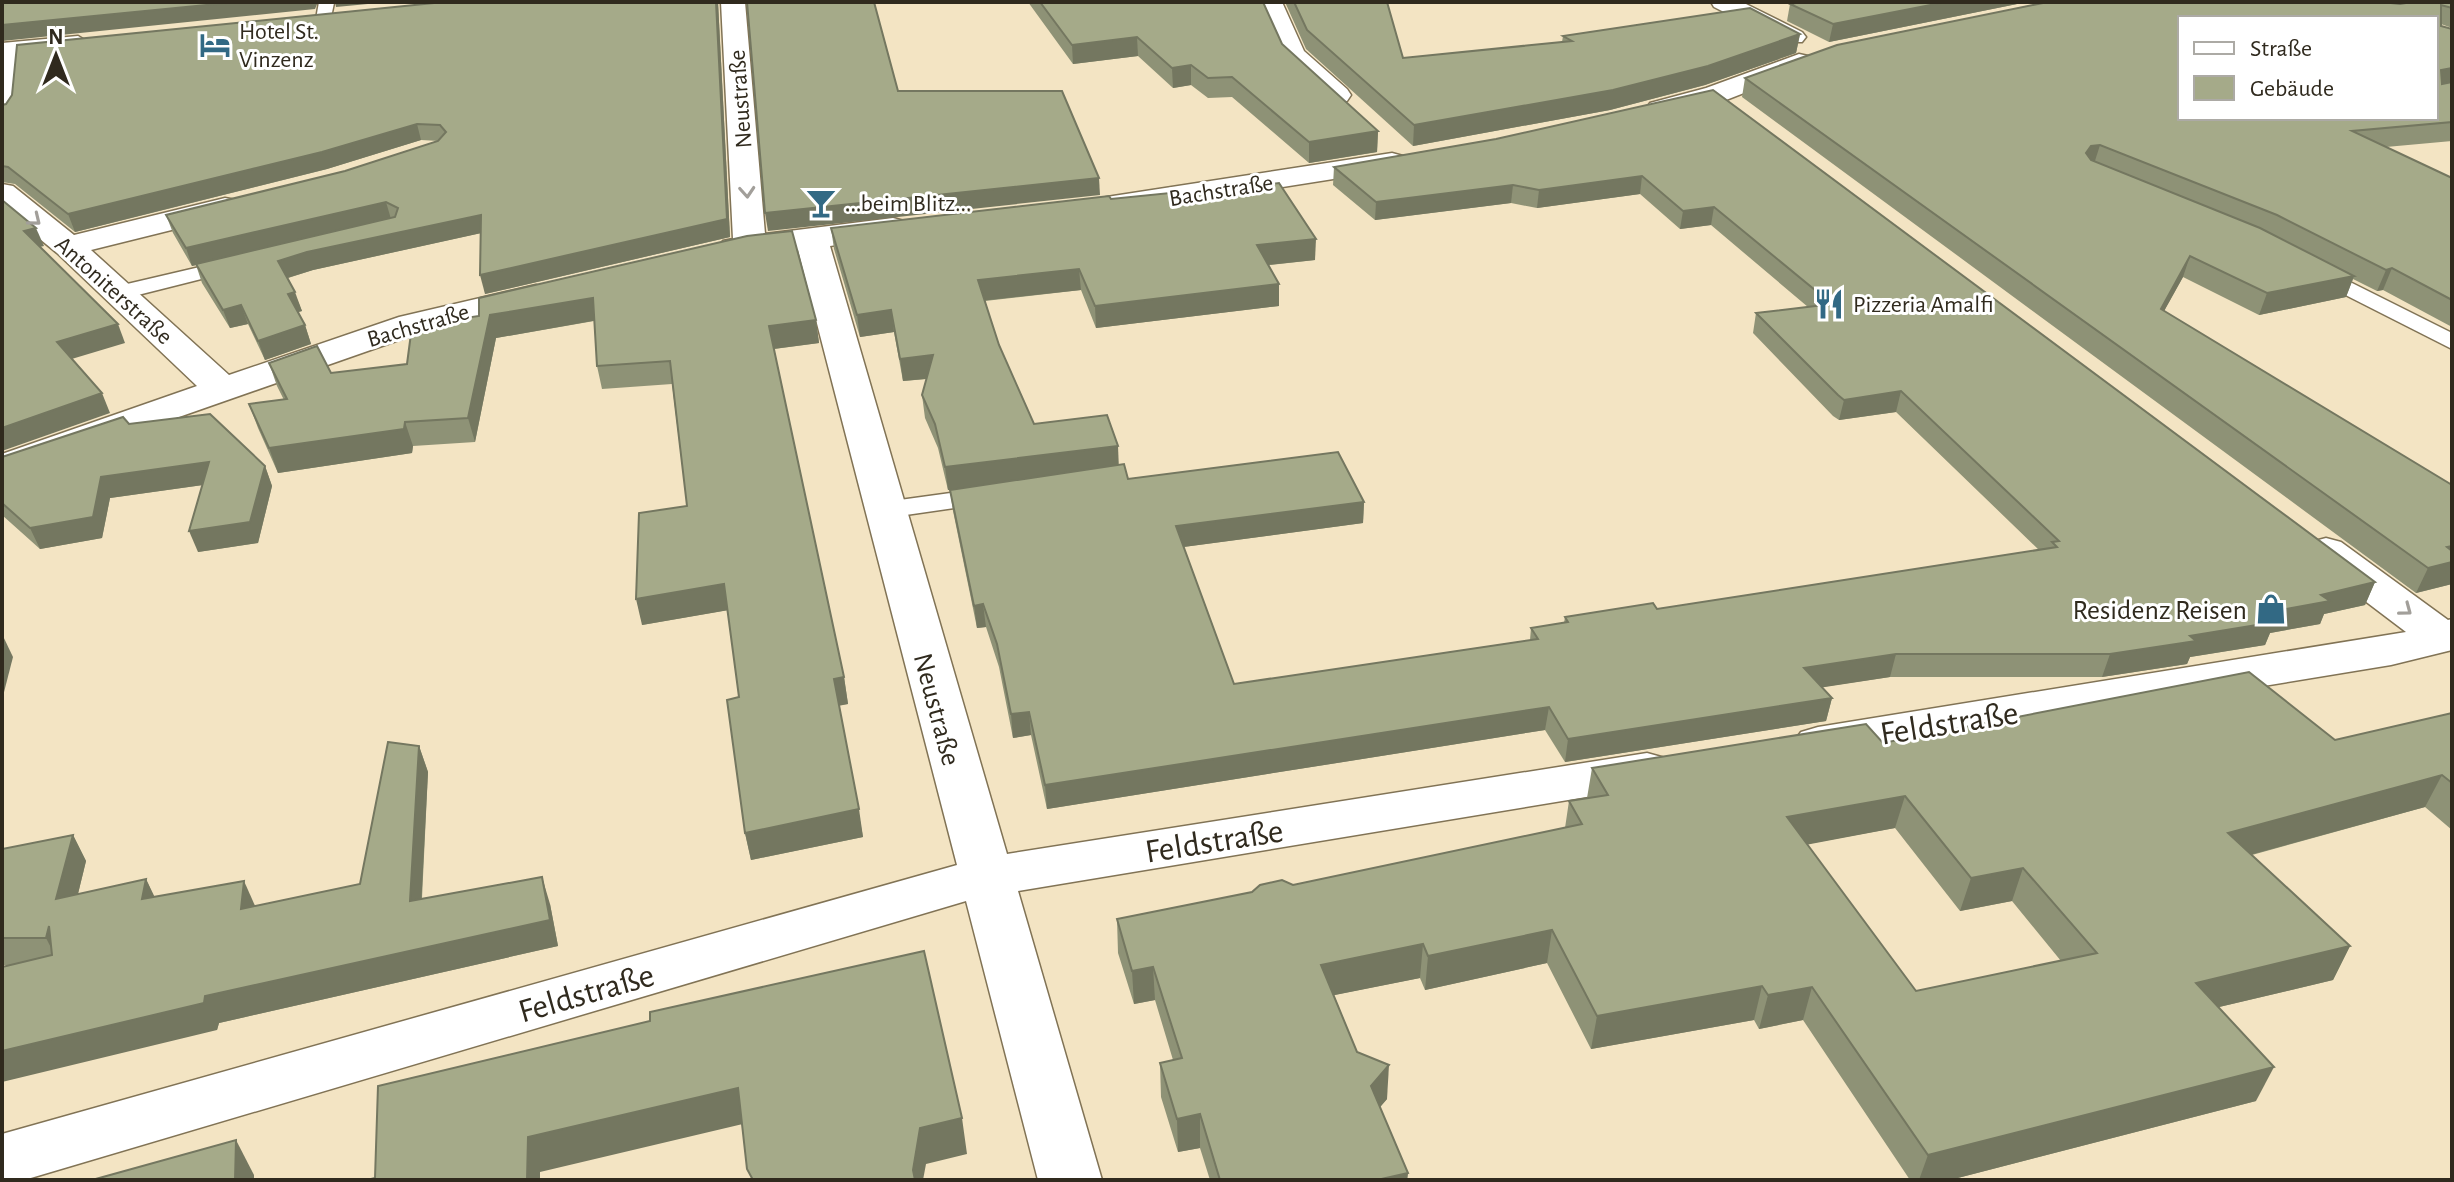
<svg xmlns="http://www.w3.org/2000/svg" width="2454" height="1182" viewBox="0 0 2454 1182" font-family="'Alegreya Sans',sans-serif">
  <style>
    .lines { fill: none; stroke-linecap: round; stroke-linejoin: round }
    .service-casing { stroke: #817355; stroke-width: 3 }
    .minor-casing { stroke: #817355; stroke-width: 3 }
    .tertiary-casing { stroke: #817355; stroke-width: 3 }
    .service { fill: #fff; fill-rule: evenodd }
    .minor { fill: #fff; fill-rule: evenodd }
    .tertiary { fill: #fff; fill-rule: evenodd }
    .wall { fill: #8e9276; fill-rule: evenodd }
    .shaded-wall { fill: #747760 }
    .building { fill: #a5aa89; stroke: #747760; stroke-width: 2; fill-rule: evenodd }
    .oneway { stroke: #a29f9a }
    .labels { text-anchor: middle; stroke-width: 6; stroke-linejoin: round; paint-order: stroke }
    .far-poi-label { font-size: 24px; fill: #302a1e; stroke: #fff; text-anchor: start }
    .far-street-label { font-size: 24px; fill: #302a1e; stroke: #fff }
    .poi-label { font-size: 28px; fill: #302a1e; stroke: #fff; text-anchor: end }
    .street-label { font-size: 28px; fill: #302a1e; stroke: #fff }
    .near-street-label { font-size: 34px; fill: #302a1e; stroke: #fff }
  </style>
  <rect width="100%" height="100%" fill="#f3e4c3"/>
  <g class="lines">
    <!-- service casing -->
    <g class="service-casing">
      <g id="service">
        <path d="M319,2l15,1 -4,19 -14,-3z"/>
        <path d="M234,259l11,6 -4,4 -123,31 -11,-7 3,-5z"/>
        <path d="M2318,266l134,67v16l-142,-72 -3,-5z"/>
        <path d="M987,488l13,8 -4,6 -111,16 -9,-2 -4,-6 4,-6 9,-2z"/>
      </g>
    </g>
    <!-- minor casing -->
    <g class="minor-casing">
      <g id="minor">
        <path d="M721,2h24l20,232 128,-16 11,3 5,7 -5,7 -74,11 177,608 640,-101 18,5 7,12 -7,12 -18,5 -629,104 84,289h-64l-72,-279 -942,279h-22v-46l955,-269 -159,-615 -63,8 -12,-3 -4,-7 4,-7 10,-2z"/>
        <path d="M1258,2h24l22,49 43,38 4,6 -4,6h-20l-43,-40z"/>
        <path d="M1711,2h31l60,30 4,5 -4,5h-18l-70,-35z"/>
        <path d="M8,43l13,8 -5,60 -4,6 -10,2v-74z"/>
        <path d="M1799,54l9,2 4,6 -4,6 -82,32 -66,17 -10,-2 -4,-6 4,-6 56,-15z"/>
        <path d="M1392,153l11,3 4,6 -4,6 -290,46 -11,-2 -5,-7 5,-7 11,-2z"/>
        <path d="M2,184l11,2 61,49 151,-37 11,2 5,7 -5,7 -145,36 138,125 170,-58 137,-32 12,3 5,7 -5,7 -126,30 -420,147v-25l195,-68 -140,-133 -55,-45z"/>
        <path d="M2326,538l15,4 107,78 4,-1v31l-61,15 -573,94 -17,-5 -8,-11 8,-11 17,-5 588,-95 -95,-72 -6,-9 6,-9z"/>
      </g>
    </g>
    <!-- tertiary casing -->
    <g class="tertiary-casing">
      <path id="tertiary" d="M78,36l13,8 -4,5 -85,10v-16z"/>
    </g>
    <!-- service -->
    <use href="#service" class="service"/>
    <!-- minor -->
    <use href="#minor" class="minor"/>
    <!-- tertiary -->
    <use href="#tertiary" class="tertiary"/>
  </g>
  <!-- wall -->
  <g class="wall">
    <path d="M444,2h274l12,235 -245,57 -4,-61 -168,37 -25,8 14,33 -4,1 7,13 6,19 -46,16 -17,-36 -18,4 -28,-45 -6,-18 -4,1 -19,-33 -7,-18 179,-44 94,-30 -18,-1 -94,29 -252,63 -60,-48 -13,-2v-77z"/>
    <path d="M1028,2h235l19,42 96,87 -1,21 -68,11 -77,-66 -24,1 -17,-13 -18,3 -35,-32 -65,8z"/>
    <path d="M1285,2h102l16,56 159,-16 1,-6 237,-2 -4,19 -91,32 -95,25 -197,36 -107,-97z"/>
    <path d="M1802,2h225l-198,40 -42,-21 3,-17z"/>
    <path d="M2389,2h63v26l-11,-4v2l11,3v112l-66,6 66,31v149l-69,-37 -6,1 -24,-12 -7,18 -87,18 -76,-38 -19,34 288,273 -36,9 -674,-496 3,-19 646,-75z"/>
    <path d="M1713,90l662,492 -10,23 -41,9 -4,10 -50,9 -5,12 -75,12 -3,7 -85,13h-212l-68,10 10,11 -6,23 -261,41 -20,-32 -498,79 -16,-74 -18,3 -14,-71 -13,-40 -9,1 -24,-117 -3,-21h-2l-10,-42 -13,-30 -3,-23 5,-16 -24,2 -9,-49 -34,5 -26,-88 -3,-21 280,-29h62l142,61 -46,5 10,41 -183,22 -15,-38 -96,11 14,44 35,79 85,41 9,14 236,23 -1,21 -180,24 51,137 296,-44 1,-12 33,-5 1,-6 92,-8 382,-59 -143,-138 -57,8 -6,-4 -80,-83 3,-20 52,-6 -97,-82 -31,4 -40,-35 -103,14 -26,-5 -136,17 -42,-35 1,-18 162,-28z"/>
    <path d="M479,316l337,4 3,23 -45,6 70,328 4,27 -9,1 24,132 -112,23 -6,-27 -6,-136 -11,-87 -86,15 45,-119 -15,-122 -70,5 -5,-23 -3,-45 -98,17 -21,104 -62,4 -1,7 -134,20 -20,-45 -9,-24 35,-4 -7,-14 -8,-23 62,10 76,-9z"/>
    <path d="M129,424l136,42 7,20 -14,57 -60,9 5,-67 -93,13 -8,40 -62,11 -38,-34v-58z"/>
    <path d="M2452,713v117l-27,-23 -173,48 98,91 -17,34 -114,27 37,94 -306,79h-40l-107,-160 -44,9 -5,-9 -163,29 -44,-86 -122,27 -5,-12 -86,17 23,57 30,47 -7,8 28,66 -1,7h-197l-10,-32 -22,4 -17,-55 -1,-34 13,-3 -18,-60 -21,4 -16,-51 -1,-34 176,-34 272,-57 4,-27 18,-3 5,-30 291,-25 452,-3zM1895,828l65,83 52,-10 49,60 -145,30 -109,-147z"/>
    <path d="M419,746l9,26 -6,126 128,6 8,42 -339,77 -2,7 -205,-65h-10v-116l71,-14 13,26 -8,33 68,-15 8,18 101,9 105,-22z"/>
  </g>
  <!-- shaded-wall -->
  <g class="shaded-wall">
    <path d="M237,2h81l-3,7 -313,32v-16z"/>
    <path d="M335,2h54l-53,5z"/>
    <path d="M716,2h2l12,235 -245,57 -5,-19z"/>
    <path d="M1946,2h81l-198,40 4,-18z"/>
    <path d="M1800,34l-4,19 -91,32 -95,25 -197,36 1,-21z"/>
    <path d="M1137,37l1,19 -65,8 -1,-19z"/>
    <path d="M1191,65v20l-18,3 -1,-20z"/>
    <path d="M2452,68v18l-16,2 5,-18z"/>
    <path d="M417,124l4,16 -94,29 -252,63 -7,-18z"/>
    <path d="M1378,131l-1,21 -68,11v-21z"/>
    <path d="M2100,145l-6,19 -8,-11 5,-7z"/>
    <path d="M1642,176l-2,18 -103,14 2,-18z"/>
    <path d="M1099,178l1,17 -332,36 -3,-18z"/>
    <path d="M1513,185l-2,18 -136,17 1,-18z"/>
    <path d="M386,202l5,17 -199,47 -6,-18z"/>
    <path d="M1714,207l-3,18 -31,4 3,-18z"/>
    <path d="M481,215l5,17 -173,38 -29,9 -6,-18 29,-9z"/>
    <path d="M36,228l8,18 -13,3 -7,-18z"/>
    <path d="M1316,239l-1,21 -58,6v-21z"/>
    <path d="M2190,256l-7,21 -30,54 8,-22z"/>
    <path d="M2392,268l-9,22 -6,1 9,-21z"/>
    <path d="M1079,269l2,21 -101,11 -2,-21z"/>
    <path d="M2354,276l-8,21 -87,18 8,-22z"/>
    <path d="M1279,284v22l-183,22 -1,-22z"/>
    <path d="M295,292l7,19 -7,2 -7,-19z"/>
    <path d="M593,298l5,22 -102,18 -21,104 -7,-24 22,-103z"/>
    <path d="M241,305l7,19 -18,4 -7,-18z"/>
    <path d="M891,310l3,22 -34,5 -3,-22z"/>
    <path d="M816,320l3,23 -46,6 -4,-23z"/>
    <path d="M118,324l7,19 -60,18 -8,-19z"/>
    <path d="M305,325l6,19 -46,16 -7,-19z"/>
    <path d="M933,355l2,23 -32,3 -3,-22z"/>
    <path d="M1901,391l-5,21 -57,8 5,-20z"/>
    <path d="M102,393l8,20 -108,38v-23z"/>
    <path d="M405,422l8,24 -1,7 -134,20 -9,-25z"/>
    <path d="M1118,446l1,24 -171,20 -3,-23z"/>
    <path d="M209,462l8,21 -107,15 -8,40 -62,11 -10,-21 71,-51z"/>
    <path d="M265,466l7,20 -14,57 -60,9 -9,-21z"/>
    <path d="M1364,502l-1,21 -187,25v-22z"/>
    <path d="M2452,546v38l-36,9 12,-25 19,-21z"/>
    <path d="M2375,582l-10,23 -41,9 -4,10 -50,9 -5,12 -75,12 -3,7 -85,13 8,-23 80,-18 131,-41z"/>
    <path d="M724,584l5,26 -87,15 -6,-26z"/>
    <path d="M983,604l3,23 -9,1 -3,-22z"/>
    <path d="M2,634l11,23 -11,43z"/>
    <path d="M1896,654l-6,23 -91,14 5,-23z"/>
    <path d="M844,677l4,27 -10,2 -4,-27z"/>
    <path d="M1832,698l-6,23 -261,41 3,-23z"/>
    <path d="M1549,707l-4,23 -498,79 -2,-24z"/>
    <path d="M1029,712l2,23 -18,3 -2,-24z"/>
    <path d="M419,746l9,26 -8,155 -10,-26z"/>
    <path d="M2442,775l-17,32 -212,58 15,-32z"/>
    <path d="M1905,796l-10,32 -116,22 8,-33z"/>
    <path d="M859,809l4,28 -112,23 -6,-27z"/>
    <path d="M73,835l13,26 -16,65 -14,-27z"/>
    <path d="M2023,868l-11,33 -52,10 11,-33z"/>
    <path d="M542,877l8,27 8,42 -339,77 -2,7 -215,52v-31l203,-55z"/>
    <path d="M146,879l13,27 -17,-7z"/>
    <path d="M244,881l12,27 -15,1z"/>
    <path d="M49,926l11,39 -14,-27z"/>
    <path d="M1552,930l-5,33 -122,27 3,-34z"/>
    <path d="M1423,944l-3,34 -100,20 1,-33z"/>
    <path d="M2350,946l-17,34 -152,36 15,-33z"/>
    <path d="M1153,967l2,33 -21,4 -2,-33z"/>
    <path d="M1762,986l-8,34 -163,29 6,-33z"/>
    <path d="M1812,987l-9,33 -44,9 9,-34z"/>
    <path d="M1389,1065l-2,34 -18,21 2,-34z"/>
    <path d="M2274,1067l-18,34 -306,79h-31l9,-25z"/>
    <path d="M738,1088l9,35 -207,49v8h-13l1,-43z"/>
    <path d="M1200,1114v34l-22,4 -1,-33z"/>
    <path d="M962,1118l5,36 -41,10 -3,16h-8l-2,-10 7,-42z"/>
    <path d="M236,1140l18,35v5h-19z"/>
    <path d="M1408,1173l-1,7h-30z"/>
  </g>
  <!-- building -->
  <g class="building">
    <path d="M2,2h235l-235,23z"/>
    <path d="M444,2h272l11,217 -247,56 1,-60 -174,37 -29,9 17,31 -7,2 17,31 -47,16 -17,-36 -18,5 -27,-46 199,-47 3,-9 -12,-6 -200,46 -20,-33 179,-44 93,-30 8,-9 -6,-7 -23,-1 -95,28 -254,62 -60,-47 -6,-1v-61l4,-1 6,-9 5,-50z"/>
    <path d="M747,2h127l24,89h164l37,87 -334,35z"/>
    <path d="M1040,2h223l19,42 96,87 -69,11 -77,-65 -24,1 -17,-13 -19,3 -35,-31 -65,8z"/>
    <path d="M1294,2h93l16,56 169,-17 -9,-5 187,-28 50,26 -92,32 -95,24 -199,35 -107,-95z"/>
    <path d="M1802,2h144l-113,22 -43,-20z"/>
    <path d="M2048,2h333l19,2 12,-2h40v6l-11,-3v21l11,3v39l-11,2 1,14 10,-2v40l-100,9 100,47v122l-60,-32 -6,2 -109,-55 -177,-70 -9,1 -5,7 5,7 169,68 94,48 -87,17 -77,-37 -29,53 291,176v61l-5,1 5,4v11l-24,6 -683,-490 92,-33zM2180,18h256v100h-256z"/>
    <path d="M1713,90l662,492 -54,13 9,6 -66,12 11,9 -85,14 6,5 -86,13h-214l-92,14 28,30 -264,41 -19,-32 -504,78 -16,-73 -18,2 -14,-70 -14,-40 -9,2 -24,-116 174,-26 4,15 210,-27 26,50 -188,24 58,158 304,-45 -7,-11 37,-6 -3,-5 88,-14 4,6 400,-62 -5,-5 7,-1 -158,-150 -57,9 -6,-5 -82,-82 76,-9 -118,-97 -31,4 -41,-35 -103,14 -26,-5 -137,17 -42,-35 162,-28z"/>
    <path d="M1279,183l37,56 -59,6 22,39 -184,22 -16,-37 -101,11 21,65 35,79 73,-9 11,31 -173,21 -10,-43 -13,-29 11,-40 -33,4 -9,-49 -34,5 -26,-87 278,-32 2,3 59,-6 3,6z"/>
    <path d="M2,200l34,28 -12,3 94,93 -61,18 45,51 -100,35z"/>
    <path d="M792,231l24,89 -47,6 75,351 -10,2 25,130 -114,24 -18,-133 12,-3 -15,-113 -88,15 3,-86 48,-7 -17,-145 -73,5 -4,-68 -103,17 -22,103 -63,4 -1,7 -135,19 -20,-44 38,-5 -18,-36 48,-17 14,27 76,-9 5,-38 67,-10v-18l268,-62z"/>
    <path d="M210,414l55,52 -15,56 -61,9 20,-69 -108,15 -8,40 -63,11 -28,-25v-46l121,-40 6,7z"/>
    <path d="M2249,672l86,68 117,-27v70l-10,-8 -214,58 122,113 -154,37 78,84 -346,88 -116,-168 -44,8 -6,-9 -165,30 -45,-86 -124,26 -5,-12 -102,21 36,87 32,13 -18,21 37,87 -31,7h-157l-20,-66 -23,5 -17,-56 22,-5 -29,-91 -21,4 -15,-52 135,-27 8,-7 22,-5 11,5 289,-61 -13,-23 39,-6 -16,-27 274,-44 17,19zM1905,796l66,82 52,-10 74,85 -181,38 -129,-174z"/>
    <path d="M388,742l31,4 -9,155 132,-24 8,43 -345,76 -1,7 -202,48v-84l50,-12 -3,-29 -3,12h-44v-89l71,-14 -17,64 90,-20 -4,20 102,-18 -3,28 119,-25z"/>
    <path d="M924,951l38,167 -42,10 -7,42 2,10h-162l-6,-11 -9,-81 -210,49 -1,43h-160l8,-2 3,-92 272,-65v-9z"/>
    <path d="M236,1140l-1,40h-143z"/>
  </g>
  <!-- one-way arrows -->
  <defs><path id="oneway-chevron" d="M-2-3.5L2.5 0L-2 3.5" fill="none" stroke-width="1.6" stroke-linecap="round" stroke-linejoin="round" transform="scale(2)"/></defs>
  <g class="oneway">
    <use href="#oneway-chevron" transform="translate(747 192) rotate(86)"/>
    <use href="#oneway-chevron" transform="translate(35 220) rotate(39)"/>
    <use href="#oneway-chevron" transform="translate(2406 610) rotate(37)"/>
  </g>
  <!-- icons -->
  <defs>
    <g id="hotel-bare" transform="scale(2.4)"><path d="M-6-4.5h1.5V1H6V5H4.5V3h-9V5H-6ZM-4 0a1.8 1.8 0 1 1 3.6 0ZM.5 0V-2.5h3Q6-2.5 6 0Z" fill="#326984" stroke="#fff" stroke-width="2.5" paint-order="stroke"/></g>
    <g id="bar-bare" transform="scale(2.4)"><path d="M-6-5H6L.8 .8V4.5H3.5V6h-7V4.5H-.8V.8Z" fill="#326984" stroke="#fff" stroke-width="2.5" paint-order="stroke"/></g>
    <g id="restaurant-bare" transform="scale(2.4)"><path d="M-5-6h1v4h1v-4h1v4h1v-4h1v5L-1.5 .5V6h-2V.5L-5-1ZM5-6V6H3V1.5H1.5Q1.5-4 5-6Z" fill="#326984" stroke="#fff" stroke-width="2.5" paint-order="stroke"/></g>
    <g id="shop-bare" transform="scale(2.4)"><path d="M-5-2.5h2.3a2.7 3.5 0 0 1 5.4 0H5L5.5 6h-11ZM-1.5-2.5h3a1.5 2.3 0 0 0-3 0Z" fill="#326984" stroke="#fff" stroke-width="2.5" paint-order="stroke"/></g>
  </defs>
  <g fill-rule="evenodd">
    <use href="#hotel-bare" x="215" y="45"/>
    <use href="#bar-bare" x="821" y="203"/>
    <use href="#restaurant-bare" x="1829" y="304"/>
    <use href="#shop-bare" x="2271" y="609"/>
  </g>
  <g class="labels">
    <!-- far-poi labels -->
    <g class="far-poi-label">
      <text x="239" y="39">Hotel St.<tspan x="239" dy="28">Vinzenz</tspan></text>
      <text x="845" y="211">...beim Blitz...</text>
      <text x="1853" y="312">Pizzeria Amalfi</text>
    </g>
    <!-- far-street labels -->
    <g class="far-street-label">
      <text transform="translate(740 99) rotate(-94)" y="8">Neustraße</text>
      <text transform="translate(1221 190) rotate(-9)" y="8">Bachstraße</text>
      <text transform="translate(114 290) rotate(42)" y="8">Antoniterstraße</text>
      <text transform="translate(418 325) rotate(-16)" y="8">Bachstraße</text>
    </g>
    <!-- poi labels -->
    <g class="poi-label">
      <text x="2247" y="619">Residenz Reisen</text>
    </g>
    <!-- street labels -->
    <g class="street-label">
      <text transform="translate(938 709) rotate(75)" y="10">Neustraße</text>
    </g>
    <!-- near-street labels -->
    <g class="near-street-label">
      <text transform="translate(1949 722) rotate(-9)" y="12">Feldstraße</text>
      <text transform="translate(1214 840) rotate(-9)" y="12">Feldstraße</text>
      <text transform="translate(586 992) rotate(-16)" y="12">Feldstraße</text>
    </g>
  </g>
  <!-- border -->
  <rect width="2454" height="1182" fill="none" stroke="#302a1e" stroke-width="8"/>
  <!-- legend -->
  <rect x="2178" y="16" width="260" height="104" fill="#ffffff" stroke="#acaaa5" stroke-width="2"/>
  <rect x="2194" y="42" width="40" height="12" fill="#ffffff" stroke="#acaaa5" stroke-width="2"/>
  <text x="2250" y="56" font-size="24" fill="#302a1e">Straße</text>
  <rect x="2194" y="76" width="40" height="24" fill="#a5aa89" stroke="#acaaa5" stroke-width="2"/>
  <text x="2250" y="96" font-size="24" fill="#302a1e">Gebäude</text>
  <!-- north arrow -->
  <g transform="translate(56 56)" stroke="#ffffff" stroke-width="6" paint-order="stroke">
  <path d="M0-6L14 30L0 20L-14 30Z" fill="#302a1e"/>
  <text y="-12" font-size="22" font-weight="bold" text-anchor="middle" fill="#302a1e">N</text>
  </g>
</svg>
